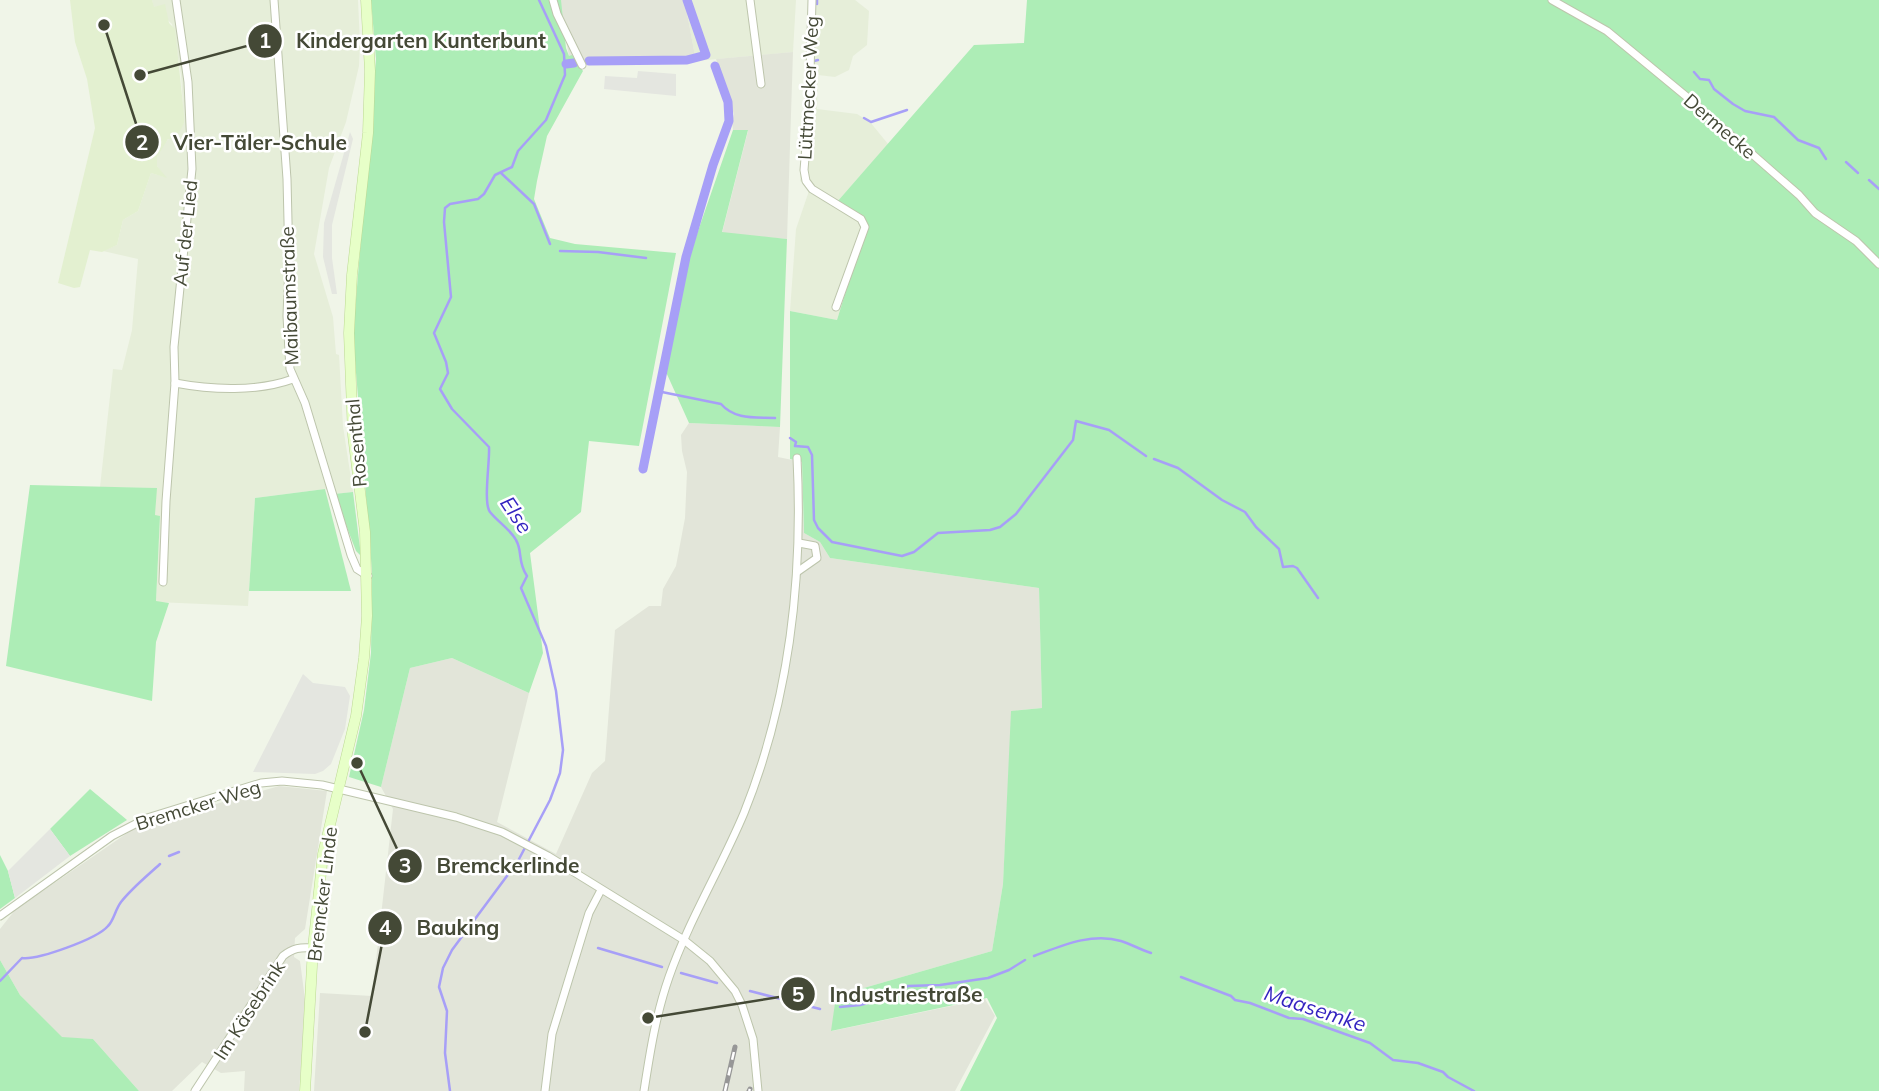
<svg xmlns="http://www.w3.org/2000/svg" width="1879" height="1091" viewBox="0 0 1879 1091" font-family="Mulish,sans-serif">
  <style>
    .residential { fill: #e6eed9 }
    .industrial { fill: #e2e5d9 }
    .education { fill: #e3f0d0 }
    .green { fill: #adedb6 }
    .parking { fill: #e4e6e0 }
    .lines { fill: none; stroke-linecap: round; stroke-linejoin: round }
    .stream { stroke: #a79ff7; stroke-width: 2.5 }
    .canal { stroke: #a79ff7; stroke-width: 9 }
    .minor-casing { stroke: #bdc5ac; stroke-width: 9 }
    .secondary-casing { stroke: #bcd993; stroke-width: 11 }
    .minor { stroke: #fff; stroke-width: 7 }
    .secondary { stroke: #e7ffc8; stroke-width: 10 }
    .rail-casing { stroke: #979797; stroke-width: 5 }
    .rail { stroke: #fff; stroke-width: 2.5; stroke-dasharray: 8; stroke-linecap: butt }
    .labels { text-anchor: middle; stroke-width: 5; stroke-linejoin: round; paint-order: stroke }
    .street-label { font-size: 19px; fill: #444936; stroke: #fff }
    .water-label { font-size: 21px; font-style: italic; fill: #3424c0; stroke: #fff }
    .leader { fill: none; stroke: #444936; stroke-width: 2.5 }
    .callout-dot { fill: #444936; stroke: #fff; stroke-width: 2.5 }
    .mark-label { font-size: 21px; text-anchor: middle; font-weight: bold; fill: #fff }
    .callout-label { font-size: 21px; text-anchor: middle; font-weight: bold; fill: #444936; stroke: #fff; stroke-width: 5; stroke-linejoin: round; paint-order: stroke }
  </style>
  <rect width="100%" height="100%" fill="#f0f5e8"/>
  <!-- residential -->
  <g class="residential">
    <path d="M152,0h206l2,44 -1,22 -13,56 -17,46 -15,86 19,63 3,37 3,1 4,71 10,66 -19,2 -9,-5 -70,9 -7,108 -92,-4 4,-86h-5l1,-28 -56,-1 13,-118 9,1 10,-40 6,-71 -35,-8 14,-6 6,-25 15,-9 13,-38 14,4 -8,-11v-9l3,-9 24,-25 -3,-48 -9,-51 -19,-17z"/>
    <path d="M687,0h109l-3,52 -97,9 -9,-48z"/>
    <path d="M810,0h45l14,11 -2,34 -14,11 -4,14 -14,7 -17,-2 -1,34 40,5 13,8 18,22 -51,58 30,21 -30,97 -47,-9 6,-82 14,-41 -10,-7 4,-54 2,-91z"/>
  </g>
  <!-- industrial -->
  <g class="industrial">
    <path d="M561,0h126v13l9,48 -101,2 -26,-7 -9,-46z"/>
    <path d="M793,52l-6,187 -65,-6 26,-102 -15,-1 -1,-8 2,-8 -18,-55z"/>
    <path d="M689,423l91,4 -2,30 24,5 2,71 16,9 10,16 209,30 3,120 -30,3 -9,173 -11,67 -156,45 -4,35 153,-32 10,17 -40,75h-641l6,-98 52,3 21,-187 -12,-22 29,-119 42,-10 77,35 -32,129 59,32 36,-81 13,-12 10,-131 34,-24h12l2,-17 13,-23 9,-48 2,-46 -5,-21 -1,-16z"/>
    <path d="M279,786l48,5 -22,138 -10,9 -1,19 6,4 6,46 -7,84h-55l1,-20 -24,2 -19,-11 -30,29h-33l-46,-52 -31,-1 -42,-43 -20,-35v-31l15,-19 121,-83z"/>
  </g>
  <!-- education -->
  <path class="education" d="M70,0h82l2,7 11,-3 4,19 6,6 9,86v8l-4,8 -6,8h-6l-11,18v9l10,12 -16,-5 -13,38 -15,9 -6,25 -15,7 -12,-2 -10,37 -6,1 -16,-5 37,-155 -8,-49 -12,-37z"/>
  <!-- green -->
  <g class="green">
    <path d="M371,0h190l5,48 3,8 3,-1 11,16 -36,65 -10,45 -3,18 16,39 25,6 101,9 -37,193 -50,-5 -8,71 -51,41 13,100 -14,40 -77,-35 -42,10 -29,119 -32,-10 15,-67 7,-57 1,-82 -19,-236 23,-276z"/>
    <path d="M1027,0h852v1091h-919l37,-73 -10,-20 -156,33 5,-35 156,-45 11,-67 8,-173 31,-3 -3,-120 -209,-30 -10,-16 -16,-9 -2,-71 -12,-3v-148l47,9 30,-97 -30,-21 137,-157 50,-2z"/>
    <path d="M733,130h15l-26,102 65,7 -7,188 -91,-4 -23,-51 22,-112z"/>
    <path d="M30,485l127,3 -2,27 5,1 -4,85 13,2 -13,39 -4,59 -146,-35z"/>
    <path d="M325,489l26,102h-102l6,-93z"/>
    <path d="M353,492l8,64 -5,-5 -22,-57z"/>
    <path d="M90,789l37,31 -57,36 -20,-27z"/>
    <path d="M0,855l8,16 7,27 -15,11z"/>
    <path d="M0,960l20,35 42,42 31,2 46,52h-139z"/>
  </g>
  <!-- parking -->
  <g class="parking">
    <path d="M638,71l38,3v22l-72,-7 1,-13 32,2z"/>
    <path d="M350,132l3,7 -21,86v33l5,36h-5l-9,-37 1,-34z"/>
    <path d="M303,674l10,9 32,4 5,9 -5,33 -14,35 -8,7 -8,3 -62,-2z"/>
    <path d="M50,829l20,27 -55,42 -7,-27z"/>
  </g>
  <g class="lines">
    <!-- stream -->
    <g class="stream">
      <path d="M817,4v-4"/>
      <path d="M814,61l4,-1"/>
      <path d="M1694,72l6,7 9,1 5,9 19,15 12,7 29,6 24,23 21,8 7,11"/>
      <path d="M864,118l7,4 36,-12"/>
      <path d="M1846,162l12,11"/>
      <path d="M501,173l33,31 16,40"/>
      <path d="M1869,180l10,9"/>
      <path d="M560,251l38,1 48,6"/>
      <path d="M657,391l64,13c14,16 34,13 54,14"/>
      <path d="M790,438l6,4 -1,4 13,1 4,8 2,65 4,8 14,14 70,14 12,-4 24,-19 52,-3 10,-3 16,-13 57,-74 3,-19 33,9 37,26"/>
      <path d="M1154,459l24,9 44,32 23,12 11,15 23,22 4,18 10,-1 4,2 21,30"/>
      <path d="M169,856l10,-4"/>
      <path d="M598,948l64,19"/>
      <path d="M1034,956c27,-10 58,-24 87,-15 10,3 20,9 30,12"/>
      <path d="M681,973l36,10"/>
      <path d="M1181,977l50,19 4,4 15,3 39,15 14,1 67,24 23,17 25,3 25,9 5,5 26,14"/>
      <path d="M0,981l22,-23c16,2 75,-19 86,-32 6,-6 7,-16 13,-24 11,-14 26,-26 39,-38"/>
      <path d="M750,991l70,18"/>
      <path d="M840,1007l20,-2 19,-5 29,-14 32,-1 48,-7 21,-8 16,-10"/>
      <path d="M450,1091l-5,-38 2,-42 -8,-24 4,-19 9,-18 66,-89 32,-61 10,-27 3,-23 -7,-59 -10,-45 -25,-58 6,-12c-10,-15 -4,-24 -11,-36 -6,-11 -18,-18 -26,-28 -7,-9 0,-51 -1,-65l-37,-38 -12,-20 8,-16 -2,-11 -12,-29 17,-36 -7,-75 1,-14 5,-4 28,-5 6,-5 11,-19 17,-8 6,-16 28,-31 19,-45 -1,-21 -25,-54"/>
    </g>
    <!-- canal -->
    <g class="canal">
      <path d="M589,61l98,-1 19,-5 -19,-55"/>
      <path d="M566,64l8,-1"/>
      <path d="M643,469l43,-212 27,-92 16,-44 -1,-19 -13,-36"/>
    </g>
    <!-- minor casing -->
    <g class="minor-casing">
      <g id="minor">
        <path d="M274,0l13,179 2,84 -2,53 3,53 15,34 46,152 6,14 11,7"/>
        <path d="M553,0l4,14 25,51"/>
        <path d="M750,0l11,84"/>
        <path d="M812,0l-3,109 -5,61 2,11 6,8 49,30 4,8 -29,80"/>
        <path d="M1552,0l55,31 80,66 112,98 16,18 41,28 23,23"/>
        <path d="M175,383c37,7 82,9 118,-4"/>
        <path d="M797,572l20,-14 -2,-12 -16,-3"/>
        <path d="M163,582l3,-81 9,-118 -1,-36 18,-178 -4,-87 -12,-82"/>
        <path d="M0,916l112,-80 35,-18 114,-35 21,-2 40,4 134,32 46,15 46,24 136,84 26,21 25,30 7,14 11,34 5,52"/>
        <path d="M195,1091l88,-135c10,-8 17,-9 30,-8"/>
        <path d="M545,1091l7,-57 37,-121 12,-23"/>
        <path d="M644,1091c6,-39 12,-77 25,-114 20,-57 52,-109 75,-164 45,-112 59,-236 53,-355"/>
      </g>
    </g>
    <!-- secondary casing -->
    <g class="secondary-casing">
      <path id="secondary" d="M305,1091l8,-143 10,-94 33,-138 8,-58 3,-42 -2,-84 -12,-97 -4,-102 3,-58 16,-142 2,-62 -4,-71"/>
    </g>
    <!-- minor -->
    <use href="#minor" class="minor"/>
    <!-- secondary -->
    <use href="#secondary" class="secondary"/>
    <!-- rail casing -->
    <g class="rail-casing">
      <g id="rail">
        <path d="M725,1091l10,-44"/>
        <path d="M749,1091l1,-2"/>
      </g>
    </g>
    <!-- rail -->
    <use href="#rail" class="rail"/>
  </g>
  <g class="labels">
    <!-- street labels -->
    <g class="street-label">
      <text transform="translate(808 88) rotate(-87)" y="7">Lüttmecker Weg</text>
      <text transform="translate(1720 126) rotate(41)" y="7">Dermecke</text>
      <text transform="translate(185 233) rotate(-84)" y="7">Auf der Lied</text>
      <text transform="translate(289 296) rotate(-92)" y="7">Maibaumstraße</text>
      <text transform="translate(356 443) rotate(-95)" y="7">Rosenthal</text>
      <text transform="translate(198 805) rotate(-17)" y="7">Bremcker Weg</text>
      <text transform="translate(322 894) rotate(-83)" y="7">Bremcker Linde</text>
      <text transform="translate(249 1010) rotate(-57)" y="7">Im Käsebrink</text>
    </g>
    <!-- water labels -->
    <g class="water-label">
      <text transform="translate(516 515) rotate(56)" y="7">Else</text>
      <text transform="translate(1315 1009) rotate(18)" y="7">Maasemke</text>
    </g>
  </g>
  <!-- callouts -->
  <path class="leader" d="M140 75L265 41M104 25L142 142M357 763L405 866M365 1032L385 928M648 1018L798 994"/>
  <g class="callout-dot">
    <circle cx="140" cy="75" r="7"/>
    <circle cx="104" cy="25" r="7"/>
    <circle cx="357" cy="763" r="7"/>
    <circle cx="365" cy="1032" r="7"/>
    <circle cx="648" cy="1018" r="7"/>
    <circle cx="265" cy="41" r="18"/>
    <circle cx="142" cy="142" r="18"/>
    <circle cx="405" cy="866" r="18"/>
    <circle cx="385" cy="928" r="18"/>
    <circle cx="798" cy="994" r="18"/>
  </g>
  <g class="mark-label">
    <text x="265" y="48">1</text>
    <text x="142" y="150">2</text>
    <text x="405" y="873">3</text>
    <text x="385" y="935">4</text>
    <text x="798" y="1002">5</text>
  </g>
  <g class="callout-label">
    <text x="421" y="48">Kindergarten Kunterbunt</text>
    <text x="260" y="150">Vier-Täler-Schule</text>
    <text x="508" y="873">Bremckerlinde</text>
    <text x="458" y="935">Bauking</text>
    <text x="906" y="1002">Industriestraße</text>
  </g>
</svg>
